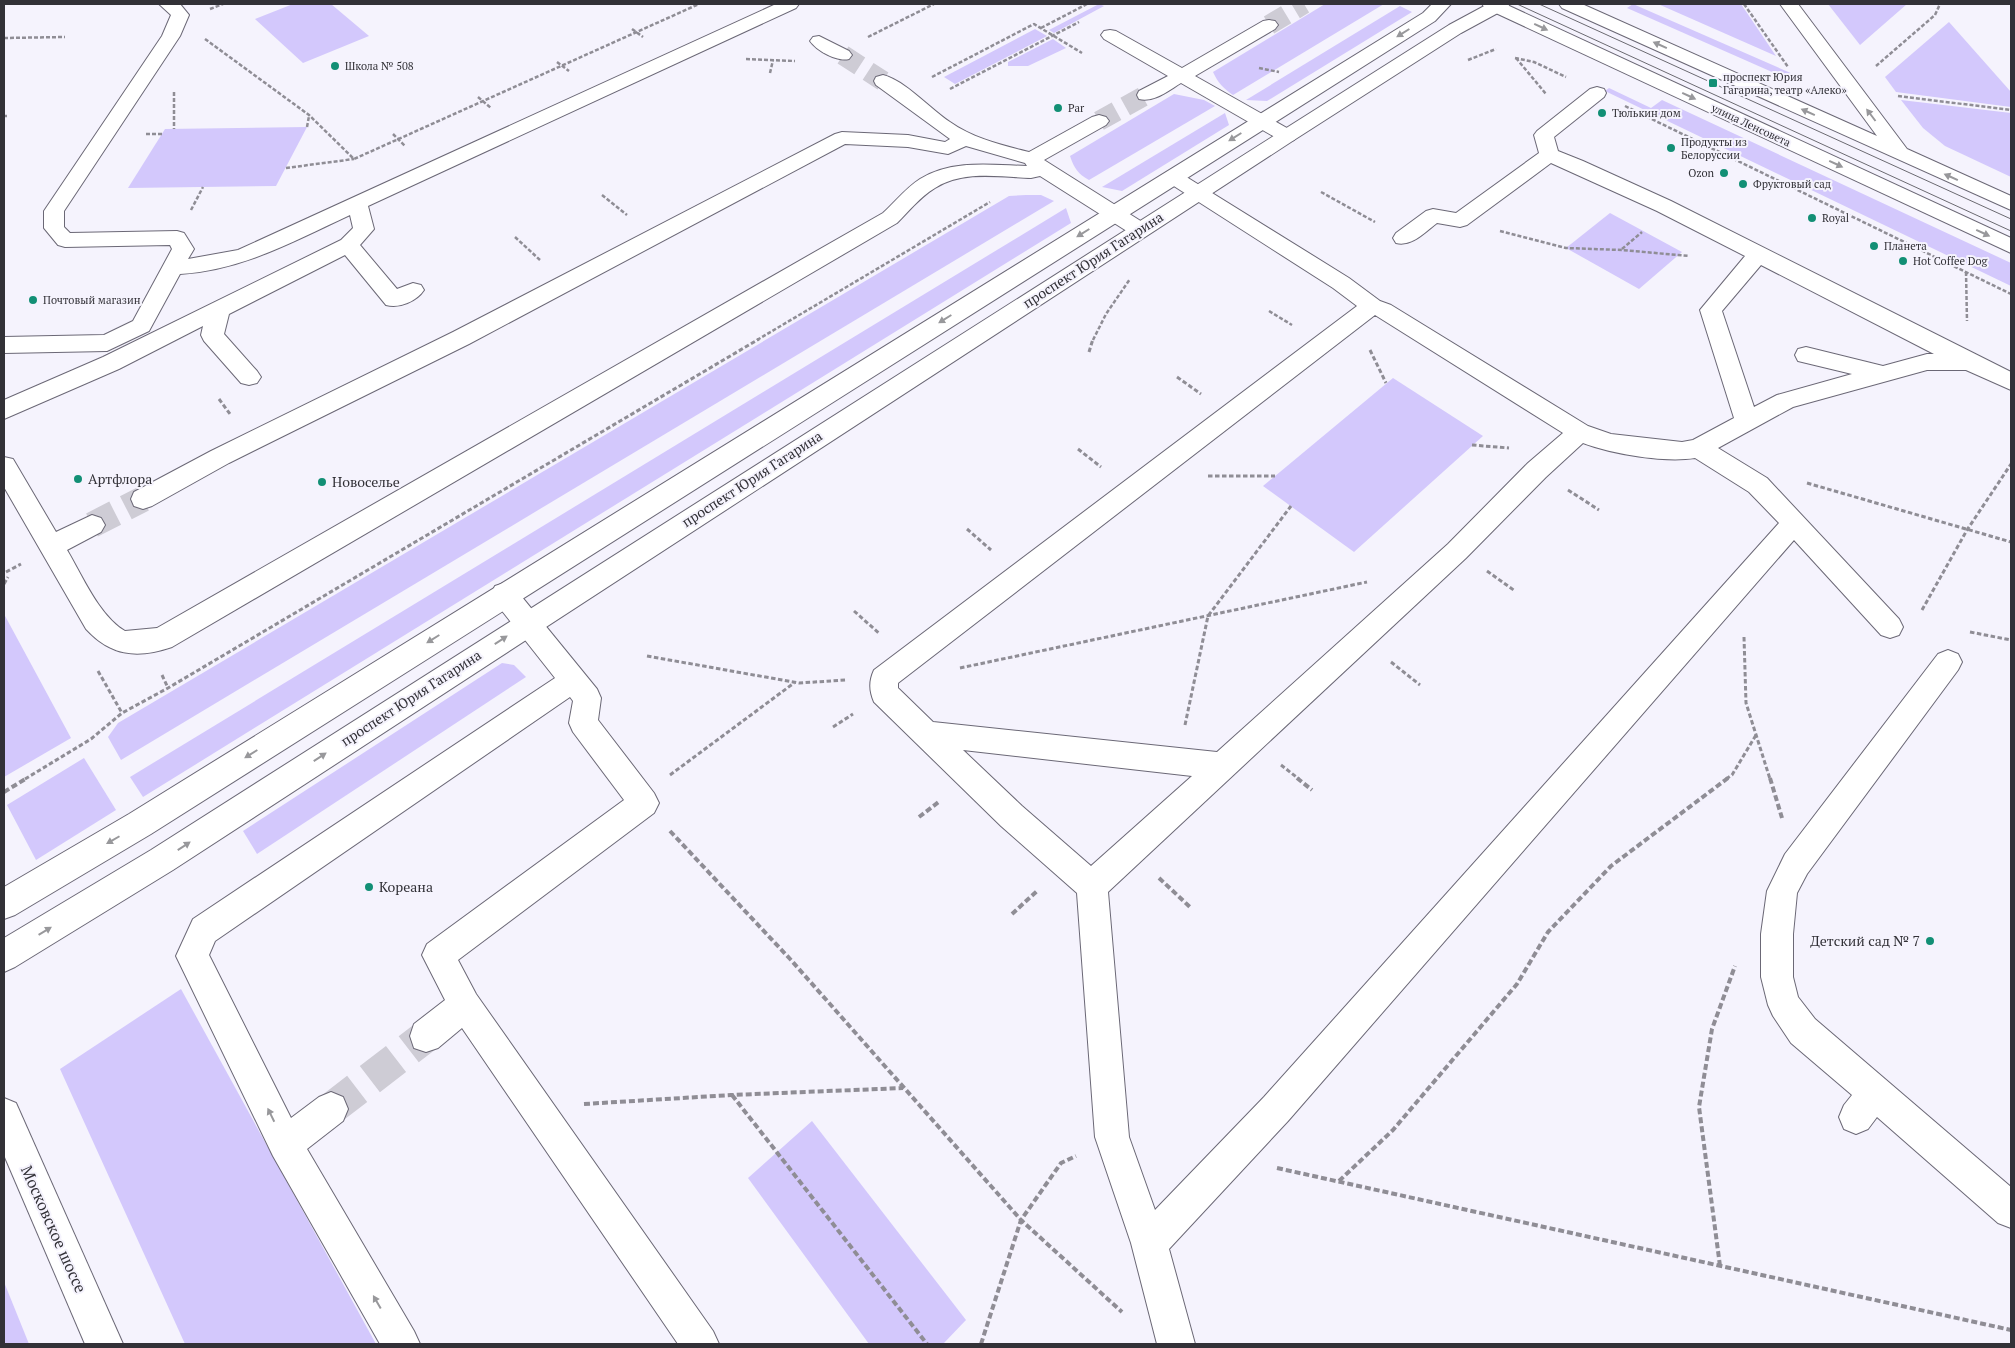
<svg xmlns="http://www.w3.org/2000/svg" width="2015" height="1348" viewBox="0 0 2015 1348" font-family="'PT Serif',serif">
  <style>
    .green { fill: #d3c8fc }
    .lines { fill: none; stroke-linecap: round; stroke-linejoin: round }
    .minor-tunnel-far2 { stroke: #ceccd5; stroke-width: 20; stroke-dasharray: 20 10; stroke-linecap: butt }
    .minor-tunnel-far1 { stroke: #ceccd5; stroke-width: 26; stroke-dasharray: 26 12; stroke-linecap: butt }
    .minor-tunnel { stroke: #ceccd5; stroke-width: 33; stroke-dasharray: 33 16; stroke-linecap: butt }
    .minor-casing { stroke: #6b6876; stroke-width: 2 }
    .major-casing { stroke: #6b6876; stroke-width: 2 }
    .path-far2 { stroke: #8f8d95; stroke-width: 2.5; stroke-dasharray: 4 2; stroke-linecap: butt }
    .path-far1 { stroke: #8f8d95; stroke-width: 3; stroke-dasharray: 4.5 2.5; stroke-linecap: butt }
    .path { stroke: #8f8d95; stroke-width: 4; stroke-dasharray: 6 3; stroke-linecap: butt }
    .minor { fill: #fff; fill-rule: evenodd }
    .major { fill: #fff; fill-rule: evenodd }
    .tram { stroke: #6b6a71; stroke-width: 1 }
    .oneway { fill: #98989b }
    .poi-dot { fill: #128f75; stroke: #f5f3fd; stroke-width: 2 }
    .labels { text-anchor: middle; stroke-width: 4; stroke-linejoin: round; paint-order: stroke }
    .far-poi-label { font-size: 11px; fill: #323137; stroke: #f5f3fd; text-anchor: start }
    .far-street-label { font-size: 11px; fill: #323137; stroke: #f5f3fd }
    .street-label { font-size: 14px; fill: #323137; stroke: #f5f3fd }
    .poi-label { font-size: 14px; fill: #323137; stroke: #f5f3fd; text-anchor: start }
    .near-street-label { font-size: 16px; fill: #323137; stroke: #f5f3fd }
  </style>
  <rect width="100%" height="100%" fill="#f5f3fd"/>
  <!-- green -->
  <g class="green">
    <path d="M293,4h38l38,32 -66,27 -48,-44z"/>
    <path d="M1099,4l5,2 -50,27 -5,-3z"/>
    <path d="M1325,4h59l-151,91c-10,-7 -15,-12 -20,-23z"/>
    <path d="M1633,4l169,74 -5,5 -170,-75z"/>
    <path d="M1658,4h83l35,52z"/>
    <path d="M1828,4h79l-47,41z"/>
    <path d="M1400,6l12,6 -145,89 -21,-1z"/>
    <path d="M1949,22l62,70v15l-115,-15 -11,-15z"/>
    <path d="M1035,29l12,7 -92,48 -11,-7z"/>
    <path d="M1053,39l13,9 -38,18h-20v-4z"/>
    <path d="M1609,88l42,20 11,-8 349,163v23l-406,-195z"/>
    <path d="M1174,94l30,6 11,6 -126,74c-11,-6 -15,-12 -19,-24z"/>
    <path d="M1901,100l110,13v64l-66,-31 -22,-18z"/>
    <path d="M1225,113l4,12 -107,66 -20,-4z"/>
    <path d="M307,127l-31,59 -148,2 37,-59z"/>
    <path d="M1026,195h15l13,6 -933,559 -13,-23 10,-14 891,-527z"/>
    <path d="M1066,208l5,15 -928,574 -13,-20z"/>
    <path d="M1610,213l72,39 -43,37 -73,-41z"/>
    <path d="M1393,378l90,58 -129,116 -91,-66z"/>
    <path d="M4,614l67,124 -67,39z"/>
    <path d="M502,663l12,2 12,12 -269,177 -14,-23z"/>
    <path d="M84,758l32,52 -80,50 -29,-55z"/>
    <path d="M181,989l195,355h-191l-125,-275z"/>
    <path d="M812,1121l154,199 -23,24h-74l-121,-166z"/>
    <path d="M4,1282l25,62h-25z"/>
  </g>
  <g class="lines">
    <!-- minor-tunnel-far2 -->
    <g class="minor-tunnel-far2">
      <path d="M1269,25l35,-21"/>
      <path d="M843,55l40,26"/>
      <path d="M1099,121l47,-26"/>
    </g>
    <!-- minor-tunnel-far1 -->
    <path class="minor-tunnel-far1" d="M92,525l51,-26"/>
    <!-- minor-tunnel -->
    <path class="minor-tunnel" d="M331,1109l95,-73"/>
    <!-- minor casing -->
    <g class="minor-casing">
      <g id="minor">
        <path d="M159,4h21l9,11 -9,21 -116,175v16l6,6 107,-2 7,2 10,16 -6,10 50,-9 538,-246h23l-3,4 -428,198 6,23 -14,16 37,44 16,-6 8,2 3,5c-7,11 -25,19 -38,15l-41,-50 -116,59 -5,20 33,37 4,6 -4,6 -8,2 -8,-2 -37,-42 -3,-6 2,-9 -84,43 -115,50v-19l99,-43 238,-117 12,-12 -3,-13c-56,26 -107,55 -170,59l-31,57 -42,20 -103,2v-16l100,-2 29,-14 39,-72 -2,-4 -105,2 -7,-2 -14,-17v-17l118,-175 9,-21z"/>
        <path d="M1482,4h23l506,234v15l-526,-245z"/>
        <path d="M1559,4h23l295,132 -97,-132h18l109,145 104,47v14l-449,-202z"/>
        <path d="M1269,20l6,1 3,4 -3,4 -80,47 99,56 3,4 -3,4 -7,2 -7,-2 -99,-57c-12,7 -27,20 -42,16l-2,-4 2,-4 29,-15 -64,-37 -3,-4 3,-4 6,-1 6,1 66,37 81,-47z"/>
        <path d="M819,36l30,15 3,4 -3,4c-12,3 -32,-8 -39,-18l3,-4z"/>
        <path d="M883,75c23,6 47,34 67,47 24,17 52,23 79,30l63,-35 7,-2 7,2 3,4 -3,4 -62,35 103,65 3,5 -3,5 -7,2 -7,-2 -93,-59 -9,2c-31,-1 -68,-8 -96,10 -15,9 -26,23 -38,35l-725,424c-35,12 -61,9 -86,-18l-82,-142v-30l9,2 43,73 36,-17 9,3 4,7 -4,7 -34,18c15,25 32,66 58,81l32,-3 726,-415c12,-11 23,-25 37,-34 32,-20 72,-14 107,-13l-2,-3 -59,-17 -18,8 -40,-7 -63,-3 -376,200 -240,119 -77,43 -9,3 -9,-3 -3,-7 3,-7 77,-41 242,-119 382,-198 7,-2 66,3 37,7 5,-3 -74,-54 -2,-4 2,-4z"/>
        <path d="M1597,87l7,2 2,4 -2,4 -50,40 4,14 25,10 88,40 340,171v18l-45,-20h-39l-134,37 -75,41 49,30 132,141 4,8 -4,8 -9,3 -9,-3 -87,-95 -506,581 -119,128 26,95h-38l-26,-101 -36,-106 -18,-244 -76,-67 -127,-124c-5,-12 -5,-21 0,-32l483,-364 -24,-18 -167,-107 -3,-4 3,-4 7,-2 7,2 169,105 31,23 11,4 197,121 23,8 71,8 11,-2 41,-22 -34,-108 45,-54 -88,-45 -106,-48 -84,62 -7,2 -23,-4c-12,9 -25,24 -41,20l-3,-5 3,-5 30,-22 7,-2 23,4 83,-60 -5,-18 3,-4 53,-42zM1761,265l173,89h-7l-44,12 -77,-19 -8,2 -3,6 3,6 54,13 -75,21 -23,12 -32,-96zM1375,315l188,118 -35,30 -80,81 -231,208 -284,-30 -35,-34v-5zM1583,443c29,11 82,20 112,15l54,34 30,31 -515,574 -109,113 -26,-73 -21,-245 358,-334 80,-81zM963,750l229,26 -101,90 -69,-60z"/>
        <path d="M504,583l9,3 84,103 4,9 -3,22 56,73 5,10 -5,10 -196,147 18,34 237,337 6,13h-41l-216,-316 -24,20 -12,4 -12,-4 -4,-12 4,-12 31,-24 -23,-45 5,-11 197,-144 -51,-68 -4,-9 4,-22 -3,-4 -355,244 -6,14 82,163 28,-21 12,-5 12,5 5,12 -5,12 -36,28 107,182 6,13h-40l-107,-188 -97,-200 17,-37 362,-241 -60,-76 -4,-8 4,-8z"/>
        <path d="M1948,650l10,4 4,8 -4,8 -151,204 -10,19 -4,41v43l5,20 17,22 196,168v41l-13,-5 -121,-106 -9,12 -12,5 -12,-5 -5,-12 5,-12 8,-10 -61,-52 -18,-27 -5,-11 -7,-28v-43l6,-43 18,-37 153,-200z"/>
      </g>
    </g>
    <!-- major casing -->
    <g class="major-casing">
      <g id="major">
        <path d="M1432,4h19l-16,17 -1284,813 -136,81 -11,4v-32l125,-73 1294,-801z"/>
        <path d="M1488,4h22l-3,4 -46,25 -167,107 -1121,730 -158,97 -11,5v-34l147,-88 1129,-718 169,-107z"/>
        <path d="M4,1098l12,5 107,241h-38l-81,-189z"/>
      </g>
    </g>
    <!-- path-far2 -->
    <g class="path-far2">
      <path d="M1744,4l44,63"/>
      <path d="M210,9l13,-5"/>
      <path d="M1041,28l46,-24"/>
      <path d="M632,29l11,8"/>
      <path d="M868,37l66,-33"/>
      <path d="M4,38l61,-1"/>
      <path d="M205,39l104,76 45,44 345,-155"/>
      <path d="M1515,58l19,4 32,15"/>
      <path d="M1516,58l30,36"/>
      <path d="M746,59l49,2"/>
      <path d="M1468,60l28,-11"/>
      <path d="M557,62l12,9"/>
      <path d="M1876,66l59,-51 5,-11"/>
      <path d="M1259,68l20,4"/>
      <path d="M770,73l3,-13"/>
      <path d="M932,77l102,-53 48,29"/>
      <path d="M950,89l129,-67"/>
      <path d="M174,92v37"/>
      <path d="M1898,96l113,14"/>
      <path d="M478,97l13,11"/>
      <path d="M1625,106l386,188"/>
      <path d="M4,116h3"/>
      <path d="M307,127l2,-11"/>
      <path d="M146,134h16"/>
      <path d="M393,134l12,12"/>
      <path d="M286,168l68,-9"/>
      <path d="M1321,192l54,30"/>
      <path d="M602,195l25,20"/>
      <path d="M191,210l12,-23"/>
      <path d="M1500,231l66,17 56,2 67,6"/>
      <path d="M515,237l25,23"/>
      <path d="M1622,249l20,-17"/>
      <path d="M1966,272l1,49"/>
      <path d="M1269,311l23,14"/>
      <path d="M757,340l233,-138"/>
      <path d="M1093,340l13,-26 24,-35"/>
    </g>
    <!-- path-far1 -->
    <g class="path-far1">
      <path d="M1370,350l16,33"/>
      <path d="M1089,352l4,-13"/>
      <path d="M1177,377l24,17"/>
      <path d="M219,399l11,15"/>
      <path d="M1472,445l37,3"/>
      <path d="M1078,449l23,18"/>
      <path d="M1208,476h67"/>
      <path d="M1807,483l204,59"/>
      <path d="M1568,490l31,20"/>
      <path d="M967,529l24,21"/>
      <path d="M1487,571l28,20"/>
      <path d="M6,572l15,-8"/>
      <path d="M4,584l4,-7"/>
      <path d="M1922,610l45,-80 44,-66"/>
      <path d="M854,611l26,23"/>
      <path d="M1970,632l41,8"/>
      <path d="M1744,637l2,66 24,76"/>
      <path d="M647,656l152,27 47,-3"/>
      <path d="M1391,662l29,23"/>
      <path d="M960,668l407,-86"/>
      <path d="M98,671l24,42"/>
      <path d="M162,675l6,13"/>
      <path d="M1185,725l23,-109 83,-110"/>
      <path d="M833,727l20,-13"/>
      <path d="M1281,765l18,14"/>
      <path d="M670,775l124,-92"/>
      <path d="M25,779l66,-40 31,-26 46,-25 591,-349"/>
      <path d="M1726,779l6,-4 24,-40"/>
    </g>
    <!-- path -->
    <g class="path">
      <path d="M1297,778l15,12"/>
      <path d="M1770,778l12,40"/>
      <path d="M4,792l23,-14"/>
      <path d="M919,817l21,-16"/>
      <path d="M670,831l121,129 230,260 101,92"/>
      <path d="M1159,878l32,30"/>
      <path d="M1012,914l25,-23"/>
      <path d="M732,1095l195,249"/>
      <path d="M584,1104l147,-9 172,-7"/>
      <path d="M1277,1168l734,162"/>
      <path d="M1339,1181l54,-51 124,-146 31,-52 63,-66 117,-88"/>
      <path d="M1720,1266l-21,-159 13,-78 23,-63"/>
      <path d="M981,1344l40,-124 40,-57 15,-7"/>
    </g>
    <!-- minor -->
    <use href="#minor" class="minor"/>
    <!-- major -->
    <use href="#major" class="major"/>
    <!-- tram -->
    <g class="tram">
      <path d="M1517,4l494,227"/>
      <path d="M1539,4l472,215"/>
    </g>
  </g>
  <!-- one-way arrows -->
  <defs><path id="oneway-solid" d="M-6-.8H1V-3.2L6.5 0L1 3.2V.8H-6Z" transform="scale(1.25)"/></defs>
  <g class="oneway">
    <use href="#oneway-solid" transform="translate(1541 27) rotate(25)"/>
    <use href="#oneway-solid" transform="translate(1403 33) rotate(148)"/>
    <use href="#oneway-solid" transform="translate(1660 45) rotate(-156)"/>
    <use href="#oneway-solid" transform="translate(1689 96) rotate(25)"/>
    <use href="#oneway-solid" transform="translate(1808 112) rotate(-156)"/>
    <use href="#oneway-solid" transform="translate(1871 115) rotate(-127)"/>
    <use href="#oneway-solid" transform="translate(1235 137) rotate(148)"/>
    <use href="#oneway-solid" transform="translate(1836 164) rotate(25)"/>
    <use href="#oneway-solid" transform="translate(1951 177) rotate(-156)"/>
    <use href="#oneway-solid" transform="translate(1083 233) rotate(148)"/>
    <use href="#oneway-solid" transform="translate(1983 233) rotate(25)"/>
    <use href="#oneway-solid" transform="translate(945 319) rotate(148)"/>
    <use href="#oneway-solid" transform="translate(433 639) rotate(148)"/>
    <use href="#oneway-solid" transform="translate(501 640) rotate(-33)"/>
    <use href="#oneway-solid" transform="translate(251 754) rotate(148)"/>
    <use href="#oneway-solid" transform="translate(320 757) rotate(-33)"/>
    <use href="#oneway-solid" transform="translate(113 840) rotate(150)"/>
    <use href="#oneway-solid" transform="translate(184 846) rotate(-33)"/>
    <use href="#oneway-solid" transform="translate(45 931) rotate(-31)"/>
    <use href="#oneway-solid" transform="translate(271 1115) rotate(-116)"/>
    <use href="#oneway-solid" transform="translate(377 1302) rotate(-120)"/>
  </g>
  <!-- markers -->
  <g class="poi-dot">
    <circle cx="335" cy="66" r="5"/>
    <rect x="1708" y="78" width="10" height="10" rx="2.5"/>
    <circle cx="1058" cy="108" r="5"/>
    <circle cx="1602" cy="113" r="5"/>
    <circle cx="1671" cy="148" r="5"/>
    <circle cx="1724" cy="173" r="5"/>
    <circle cx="1743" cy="184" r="5"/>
    <circle cx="1812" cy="218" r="5"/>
    <circle cx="1874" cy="246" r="5"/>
    <circle cx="1903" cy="261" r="5"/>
    <circle cx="33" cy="300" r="5"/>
    <circle cx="78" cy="479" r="5"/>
    <circle cx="322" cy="482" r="5"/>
    <circle cx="369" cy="887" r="5"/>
    <circle cx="1930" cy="941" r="5"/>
  </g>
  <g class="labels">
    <!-- far-poi labels -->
    <g class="far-poi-label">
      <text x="345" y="70">Школа № 508</text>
      <text x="1723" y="81">проспект Юрия<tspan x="1723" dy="13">Гагарина, театр «Алеко»</tspan></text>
      <text x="1068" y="112">Par</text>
      <text x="1612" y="117">Тюлькин дом</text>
      <text x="1681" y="146">Продукты из<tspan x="1681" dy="13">Белоруссии</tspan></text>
      <text x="1714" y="177" text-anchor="end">Ozon</text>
      <text x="1753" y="188">Фруктовый сад</text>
      <text x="1822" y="222">Royal</text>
      <text x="1884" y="250">Планета</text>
      <text x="1913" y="265">Hot Coffee Dog</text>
      <text x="43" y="304">Почтовый магазин</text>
    </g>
    <!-- far-street labels -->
    <g class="far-street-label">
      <text transform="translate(1751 125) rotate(25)" y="4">улица Ленсовета</text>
    </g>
    <!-- street labels -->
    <g class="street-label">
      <text transform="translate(1093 260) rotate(-33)" y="5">проспект Юрия Гагарина</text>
      <text transform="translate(752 479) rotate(-33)" y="5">проспект Юрия Гагарина</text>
      <text transform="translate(411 698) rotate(-33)" y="5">проспект Юрия Гагарина</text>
    </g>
    <!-- poi labels -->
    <g class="poi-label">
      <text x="88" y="484">Артфлора</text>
      <text x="332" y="487">Новоселье</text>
      <text x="379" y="892">Кореана</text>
      <text x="1920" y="946" text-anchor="end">Детский сад № 7</text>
    </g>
    <!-- near-street labels -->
    <g class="near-street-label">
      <text transform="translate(54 1229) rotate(66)" y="6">Московское шоссе</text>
    </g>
  </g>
  <!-- border -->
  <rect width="2015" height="1348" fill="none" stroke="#323137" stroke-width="10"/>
</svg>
